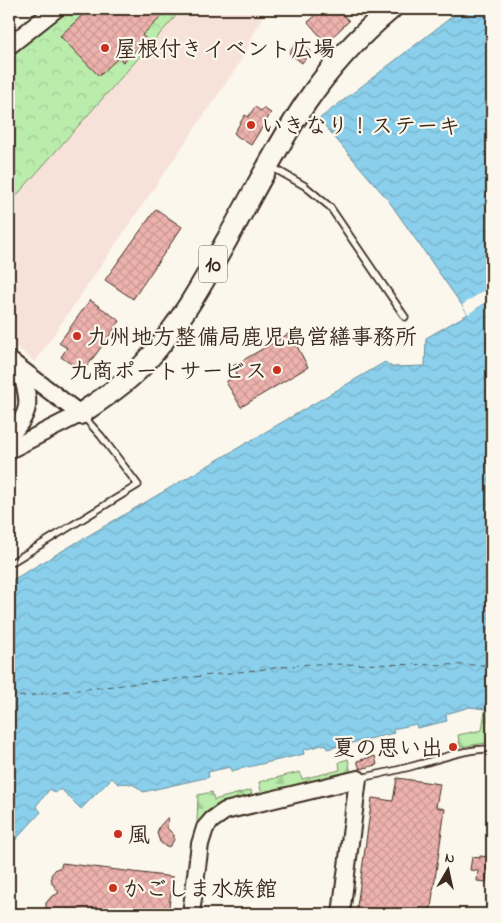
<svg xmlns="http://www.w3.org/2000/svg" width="501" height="923" viewBox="0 0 501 923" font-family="'Indie Flower','Klee One',sans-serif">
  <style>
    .built { fill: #f7e2d9 }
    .forest { fill: url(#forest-firs); stroke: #7a8b65 }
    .park { fill: url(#park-crowns); stroke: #7a8b65 }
    .water { fill: url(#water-waves); stroke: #6a8d99 }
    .pier { fill: #fbf7ec }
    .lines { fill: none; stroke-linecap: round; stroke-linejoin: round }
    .ferry { stroke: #4f5351; stroke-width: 1; stroke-dasharray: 6 5; stroke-linecap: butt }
    .building { fill: url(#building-cross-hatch); stroke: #3b2a1e }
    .lane-casing { stroke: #3b2a1e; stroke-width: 9 }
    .secondary-casing { stroke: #3b2a1e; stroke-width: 20 }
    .highway-casing { stroke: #3b2a1e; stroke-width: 24 }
    .lane { stroke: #fbf7ec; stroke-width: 5.5 }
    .secondary { stroke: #fbf7ec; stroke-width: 16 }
    .highway { stroke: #fbf7ec; stroke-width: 20 }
    .poi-dot { fill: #c8321e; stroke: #fbf7ec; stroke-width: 2 }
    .labels { text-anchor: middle; stroke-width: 4.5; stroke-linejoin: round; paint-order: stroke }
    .shield { fill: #fbf7ec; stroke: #75685c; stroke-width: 1 }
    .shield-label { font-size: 21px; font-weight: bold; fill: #3b2a1e }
    .poi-label { font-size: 22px; font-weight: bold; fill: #3b2a1e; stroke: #fbf7ec; text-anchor: start }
  </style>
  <defs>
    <pattern id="forest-firs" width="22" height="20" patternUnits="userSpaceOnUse" patternTransform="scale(1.25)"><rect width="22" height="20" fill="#baecac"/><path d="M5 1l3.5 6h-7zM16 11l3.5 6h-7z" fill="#a1cb94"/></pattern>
    <pattern id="park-crowns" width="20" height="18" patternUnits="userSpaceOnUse" patternTransform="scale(1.25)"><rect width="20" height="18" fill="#baecac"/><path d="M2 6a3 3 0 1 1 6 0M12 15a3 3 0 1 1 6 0" fill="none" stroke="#a1cb94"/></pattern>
    <pattern id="water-waves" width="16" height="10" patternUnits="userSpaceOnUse" patternTransform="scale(1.25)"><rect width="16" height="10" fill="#8acfeb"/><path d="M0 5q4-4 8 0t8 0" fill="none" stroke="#78b2c9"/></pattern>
    <pattern id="building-cross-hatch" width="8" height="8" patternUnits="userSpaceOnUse" patternTransform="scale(1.25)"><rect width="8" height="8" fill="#edb2ad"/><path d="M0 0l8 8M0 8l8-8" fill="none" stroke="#cc9994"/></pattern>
  </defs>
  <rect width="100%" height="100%" fill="#fbf7ec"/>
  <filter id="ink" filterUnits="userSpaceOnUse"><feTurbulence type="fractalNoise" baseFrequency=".02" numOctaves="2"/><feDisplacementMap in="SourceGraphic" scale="10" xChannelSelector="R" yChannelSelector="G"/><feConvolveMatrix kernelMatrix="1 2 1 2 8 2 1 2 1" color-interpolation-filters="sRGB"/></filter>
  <g filter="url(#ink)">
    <!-- built -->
    <path class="built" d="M182,9h84l-27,55 -204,298 -26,-21v-137z"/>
    <!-- forest -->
    <g class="forest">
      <path d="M485,711l7,2 -6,30 -26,4 -2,-12 24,-5z"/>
      <path d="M348,759l3,15 -89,21 -3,-13 41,-10 2,7 38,-9 -1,-8z"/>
      <path d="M251,790l1,7 -39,10 -8,6 -8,11 1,-29 14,-3 2,8z"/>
    </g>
    <!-- park -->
    <path class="park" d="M67,9h115l-173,195v-146z"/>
    <!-- water -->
    <path class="water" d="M462,9h30v701l-22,-3 -24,7 1,7 -30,7 -1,-4 -23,5 1,4 -67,16 -1,-5 -23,6 1,4 -73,17 -1,-4 -22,5 1,5 -66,15c-8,-8 -15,-10 -25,-8l-6,-6 -31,31 -20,-20 -6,4 -5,-4 -14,17 5,6 -32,35v-265l376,-220 7,5 33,-1 1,-28 42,-24 -80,-114 -69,-81z"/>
    <!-- pier -->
    <path class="pier" d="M492,285v13l-24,16 -6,-9z"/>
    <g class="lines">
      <!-- ferry -->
      <path class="ferry" d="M9,700l6,-3 295,-33 182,1"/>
    </g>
    <!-- building -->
    <g class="building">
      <path d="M89,9h81l-28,26 5,5 -24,22 -4,-5 -20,19 -39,-40z"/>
      <path d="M319,9h19l11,12 -23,22 -18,-21 6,-5 -2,-2z"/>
      <path d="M298,41l13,10 -9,12 -13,-10z"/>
      <path d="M255,107l6,4 2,-3 8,5 -20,32 -14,-9 -3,-3 11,-18 3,2z"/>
      <path d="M156,209l26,18 -49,72 -28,-19z"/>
      <path d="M90,300l30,21 -37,51 -22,-15 6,-9 -8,-5z"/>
      <path d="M290,333l18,34 -67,40 -15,-25 11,-8 -4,-8z"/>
      <path d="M375,756l2,9 -17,4 -3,-8z"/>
      <path d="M397,778l43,6 -4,23 9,2 -15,105h-74l16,-116 21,3z"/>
      <path d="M168,817l-1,11 7,7v5l-4,6 -4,1 -6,-5 -3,-9 2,-6z"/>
      <path d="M480,856l9,1 -3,25 -9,-1 1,-10 -8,-1 2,-13 8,1z"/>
      <path d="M62,863l111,14 -5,37h-120l-2,-3v-8l5,-6 8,-4 -7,-10 -1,-8 5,-6 5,-2z"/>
    </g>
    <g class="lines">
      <!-- lane casing -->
      <g class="lane-casing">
        <g id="lane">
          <path d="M270,166l35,20 25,21 75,110"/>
          <path d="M9,564l129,-79 -37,-49 -17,-19"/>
          <path d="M360,778c20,-4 40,-8 60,-14 23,-6 48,-16 72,-15"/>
        </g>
      </g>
      <!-- secondary casing -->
      <g class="secondary-casing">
        <g id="secondary">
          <path d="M9,46l47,-37"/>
          <path d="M9,360l71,54 -71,36"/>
          <path d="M9,436c25,-26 20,-36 11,-67"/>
          <path d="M191,914l9,-70 5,-16 7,-8 13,-9 133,-32 -17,135"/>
        </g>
      </g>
      <!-- highway casing -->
      <g class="highway-casing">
        <path id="highway" d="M80,414c22,-15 45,-30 63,-49 36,-38 61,-84 86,-129 25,-44 48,-90 76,-132 23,-34 55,-69 86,-95"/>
      </g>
      <!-- lane -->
      <use href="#lane" class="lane"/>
      <!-- secondary -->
      <use href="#secondary" class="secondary"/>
      <!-- highway -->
      <use href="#highway" class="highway"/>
    </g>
  </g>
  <!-- markers -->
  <g class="poi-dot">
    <circle cx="105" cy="48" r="5"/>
    <circle cx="251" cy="125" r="5"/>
    <circle cx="77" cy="336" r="5"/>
    <circle cx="277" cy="370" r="5"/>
    <circle cx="453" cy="747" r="5"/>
    <circle cx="118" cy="834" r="5"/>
    <circle cx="113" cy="888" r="5"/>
  </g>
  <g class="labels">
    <!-- shield labels -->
    <rect class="shield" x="199" y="245.5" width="28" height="37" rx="4"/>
    <g class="shield-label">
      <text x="213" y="271">10</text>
    </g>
    <!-- poi labels -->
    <g class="poi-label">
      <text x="115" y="56">屋根付きイベント広場</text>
      <text x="261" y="133">いきなり！ステーキ</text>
      <text x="87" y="344">九州地方整備局鹿児島営繕事務所</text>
      <text x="267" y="378" text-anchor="end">九商ポートサービス</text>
      <text x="443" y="755" text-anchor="end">夏の思い出</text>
      <text x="128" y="842">風</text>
      <text x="123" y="896">かごしま水族館</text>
    </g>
  </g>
  <!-- margin -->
  <rect width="501" height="923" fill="none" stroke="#fbf7ec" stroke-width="30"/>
  <rect x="15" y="15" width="471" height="893" fill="none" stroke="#3b2a1e" stroke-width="2" filter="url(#ink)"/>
  <!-- north arrow -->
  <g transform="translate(448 870) rotate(9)" stroke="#fbf7ec" stroke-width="4" paint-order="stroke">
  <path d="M0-4L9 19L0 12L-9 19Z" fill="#3b2a1e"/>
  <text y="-8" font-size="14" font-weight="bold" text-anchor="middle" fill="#3b2a1e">N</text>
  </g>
</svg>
